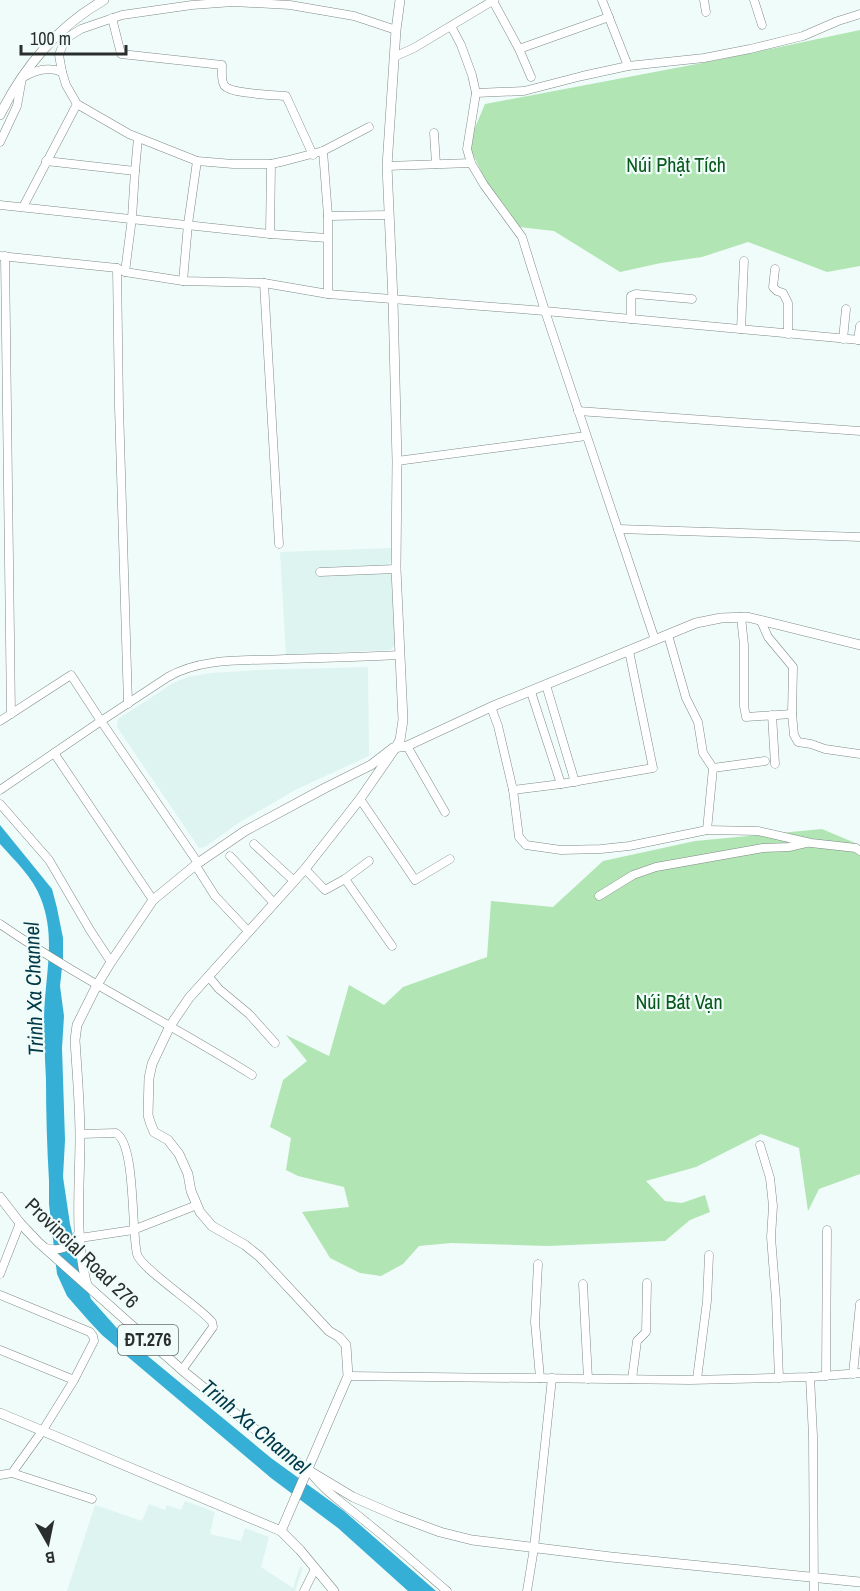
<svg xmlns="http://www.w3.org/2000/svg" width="860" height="1591" viewBox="0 0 860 1591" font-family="'Archivo Narrow',sans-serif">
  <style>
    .built { fill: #def4f0 }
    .green { fill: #b1e5b3 }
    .water { fill: #35afd6 }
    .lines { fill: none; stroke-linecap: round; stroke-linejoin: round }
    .minor-casing { stroke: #7f8a88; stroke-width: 9 }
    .major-casing { stroke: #7f8a88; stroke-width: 10 }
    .minor { stroke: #fff; stroke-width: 8 }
    .major { stroke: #fff; stroke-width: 9 }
    .labels { text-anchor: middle; stroke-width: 4.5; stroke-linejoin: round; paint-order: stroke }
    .shield { fill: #f0fcfa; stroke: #656c6b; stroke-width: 1.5 }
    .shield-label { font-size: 18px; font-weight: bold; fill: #2a2f2e }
    .park-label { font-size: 20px; fill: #08581a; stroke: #f0fcfa }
    .street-label { font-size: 20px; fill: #2a2f2e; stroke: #f0fcfa }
    .water-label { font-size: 21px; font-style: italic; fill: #003848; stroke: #f0fcfa }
  </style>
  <rect width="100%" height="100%" fill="#f0fcfa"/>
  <!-- built -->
  <g class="built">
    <path d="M393,548l-1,13 -4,4 1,8 5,6 1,66 -5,5 -104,5 -6,-103z"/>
    <path d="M368,667l1,89 -72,33 -57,33 -35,25 -6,1 -82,-121 1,-8 37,-24 18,-12 15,-6 23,-4 47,-3z"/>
    <path d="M185,1501l30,11 -5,22 31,7 4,-13 24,9 -8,30 32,21 7,-22 3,2 -8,23h-228l28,-86 47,16 7,-17 16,6 2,-5 14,5z"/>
  </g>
  <!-- green -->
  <g class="green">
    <path d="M860,30v236l-33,6 -79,-30 -46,15 -41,6 -41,9 -66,-41 -35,-4 -30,-39 -19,-40 4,-18 11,-26 238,-45z"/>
    <path d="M822,829l38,16v329l-41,15 -11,22 -9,-63 -38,-14 -65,33 -50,14 19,20 17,2 23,-8 5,17 -20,8 -25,21 -118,5 -96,-3 -32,3 -16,18 -22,12 -21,-3 -30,-15 -28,-46 47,-5 -5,-20 -46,-11 -12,-6 5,-32 -21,-11 13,-47 24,-19 -21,-26 43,21 20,-71 35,20 19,-18 84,-30 4,-56 62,6 50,-46 92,-20z"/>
  </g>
  <!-- water -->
  <path class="water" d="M0,825l52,64 5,19 6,30v20l-3,28 4,30 -2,32 3,92 -2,37 7,47 12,48 9,27 32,36 26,22 122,101 73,53 92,80h-28l-70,-63 -67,-50 -169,-143 -14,-15 -21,-24 -10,-22 -8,-70v-23c-2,-34 -3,-67 -3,-101 -1,-20 -2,-40 -2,-59 0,-43 13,-81 -3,-122 -8,-22 -26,-38 -41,-55z"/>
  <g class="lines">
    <!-- minor casing -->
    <g class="minor-casing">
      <g id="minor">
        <path d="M602,0l26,66"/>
        <path d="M704,0l2,12"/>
        <path d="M754,0l8,25"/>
        <path d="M493,1l26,48 12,28"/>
        <path d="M112,18l9,36 101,11c0,6 -1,15 2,20 5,9 51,10 62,11l27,59"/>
        <path d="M451,26l10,19 11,30 4,18 -9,56 4,14 13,22 38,52 23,74 110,329"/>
        <path d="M519,49l90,-32"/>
        <path d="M394,57l20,-9 80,-48"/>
        <path d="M476,93l48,-2 58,-15 46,-10 76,-8 46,-9 53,-13 35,-15 22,-7"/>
        <path d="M369,127l-46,24 -38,10 -14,3h-38l-36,-3 -68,-27 -52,-30 -11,-19 -4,-13 -3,-17 6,-16 16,-10 41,-14 70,-10 41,-3 57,3 64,11 42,14"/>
        <path d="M434,133l2,31"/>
        <path d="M0,142l17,-36 5,-28c11,-7 26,-12 40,-6"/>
        <path d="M323,151l5,65v78"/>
        <path d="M46,161l89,10"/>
        <path d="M387,166l84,-3"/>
        <path d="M0,205l270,29 57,4"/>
        <path d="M23,207l54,-103"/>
        <path d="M328,216l61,-1"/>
        <path d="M270,234l1,-70"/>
        <path d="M0,256l117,12 8,4 58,9 81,2 64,11 217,17 315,29"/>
        <path d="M5,256l6,458"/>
        <path d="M117,268l2,139 9,297"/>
        <path d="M775,269l-2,18 4,4 6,2 5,10v31"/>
        <path d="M125,272l7,-54 3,-47 3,-33"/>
        <path d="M183,281l5,-57 9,-63"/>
        <path d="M264,283l15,261"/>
        <path d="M631,319v-23l5,-2 56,5"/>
        <path d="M741,329l3,-68"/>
        <path d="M843,339l3,-30"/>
        <path d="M858,340l2,-14"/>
        <path d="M578,411l282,20"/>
        <path d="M397,461l189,-25"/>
        <path d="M618,529l242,8"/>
        <path d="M320,572l76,-3"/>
        <path d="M741,617l3,28v61l2,11 46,-3"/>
        <path d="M761,621l7,16 25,30 -1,47 2,21 4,7 13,2 14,5 35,5"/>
        <path d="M668,635l18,63 12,24 5,31 10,15 -6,62"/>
        <path d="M546,685l29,97"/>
        <path d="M531,692l30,92"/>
        <path d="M491,707l7,19 15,64 6,47 7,8 35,5 40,-1 28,-3 78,-16 51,1 53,12 45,5 4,3"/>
        <path d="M772,715l3,49"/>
        <path d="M0,721l71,-46 30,46 -101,69"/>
        <path d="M407,746l38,66"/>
        <path d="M54,753l99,147"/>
        <path d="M713,768l52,-7"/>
        <path d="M513,790l48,-6 92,-16 -24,-117"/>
        <path d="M360,799l55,81 35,-21"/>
        <path d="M0,804l49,56 41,70 21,32"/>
        <path d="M254,844l40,37"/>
        <path d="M230,856l44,47"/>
        <path d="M198,863l-97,-142 67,-44c34,-20 79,-16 117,-18 38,-1 76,-2 115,-4"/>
        <path d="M196,866l19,30 33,35"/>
        <path d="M305,869l20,21 20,-11 24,-18"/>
        <path d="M345,879l47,67"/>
        <path d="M599,896l34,-21 23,-8 107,-19 26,-1 17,-4"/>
        <path d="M0,924c81,56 170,99 252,151"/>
        <path d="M209,977l10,12 30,25 26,29"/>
        <path d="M80,1134l36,-1c20,12 15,95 21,121 3,14 62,52 75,68l1,5 -31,43"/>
        <path d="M760,1145l10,33 3,28 -2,31 5,63 3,78"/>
        <path d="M80,1238l53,-8 64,-25"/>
        <path d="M46,1248c16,4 26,-1 33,-16"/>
        <path d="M538,1264l-3,58 5,56"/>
        <path d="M0,1274l20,-51"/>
        <path d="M583,1284l5,95"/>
        <path d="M0,1295l90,37 3,4 1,5 -20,39 -31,50 -31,43 -12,2"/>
        <path d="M0,1350l74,30"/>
        <path d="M853,1374l7,-70"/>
        <path d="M348,1376l342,4 120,-3 50,-4"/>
        <path d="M826,1376l1,-146"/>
        <path d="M810,1377l3,59 1,155"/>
        <path d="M632,1379l5,-38 9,-9 1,-49"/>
        <path d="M697,1379l10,-78 2,-46"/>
        <path d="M12,1473l80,26"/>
        <path d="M311,1473c15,20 36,33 55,49 28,22 54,46 81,69"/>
        <path d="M304,1591l11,-22"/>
        <path d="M527,1591l7,-43 18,-170"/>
      </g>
    </g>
    <!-- major casing -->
    <g class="major-casing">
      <g id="major">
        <path d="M0,115c23,-47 58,-89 104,-115"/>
        <path d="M0,1197l20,26 18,19 144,128 91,74 35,26 45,27 44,19 43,16 32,8 139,17 249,25"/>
        <path d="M87,1285c-13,-47 -7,-99 -7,-148 0,-32 -3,-65 -5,-97l2,-15 20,-40 14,-23 42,-62 45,-37 47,-32 80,-43 46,-23 22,-17 14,-2 84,-39 205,-84 25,-5 26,-1 113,28"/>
        <path d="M0,1413l281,118"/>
        <path d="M334,1591l-34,-41 -19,-19 67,-155 -2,-31 -7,-8 -10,-6 -69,-74 -15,-12 -33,-19 -12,-14 -9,-21 -3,-17 -9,-20 -11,-14 -14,-8 -4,-10 -2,-7 1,-37 3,-14 18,-38 19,-28 116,-129 55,-70 36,-52 4,-7 3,-20 -7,-151 1,-108 -4,-161 -6,-134 9,-136 4,-30"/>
      </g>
    </g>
    <!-- minor -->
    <use href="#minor" class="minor"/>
    <!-- major -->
    <use href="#major" class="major"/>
  </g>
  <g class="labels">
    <!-- shield labels -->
    <rect class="shield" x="118" y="1325" width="60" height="30" rx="4.5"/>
    <g class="shield-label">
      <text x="148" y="1346">ĐT.276</text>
    </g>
    <!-- park labels -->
    <g class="park-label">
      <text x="676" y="172">Núi Phật Tích</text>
      <text x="679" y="1009">Núi Bát Vạn</text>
    </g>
    <!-- street labels -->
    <g class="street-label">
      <text transform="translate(82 1253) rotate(44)" y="7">Provincial Road 276</text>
    </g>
    <!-- water labels -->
    <g class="water-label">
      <text transform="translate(34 989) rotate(-92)" y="7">Trinh Xa Channel</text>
      <text transform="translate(255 1427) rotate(40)" y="7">Trinh Xa Channel</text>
    </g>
  </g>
  <!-- north arrow -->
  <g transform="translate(48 1543) rotate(171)" stroke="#f0fcfa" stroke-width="4.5" paint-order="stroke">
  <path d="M0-4.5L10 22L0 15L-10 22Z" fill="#2a2f2e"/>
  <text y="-9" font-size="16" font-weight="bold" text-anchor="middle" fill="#2a2f2e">B</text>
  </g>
  <!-- scale -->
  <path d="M21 45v9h105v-9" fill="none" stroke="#2a2f2e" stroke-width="3"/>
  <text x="30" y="45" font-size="18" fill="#2a2f2e" stroke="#f0fcfa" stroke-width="4.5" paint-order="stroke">100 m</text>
</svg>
